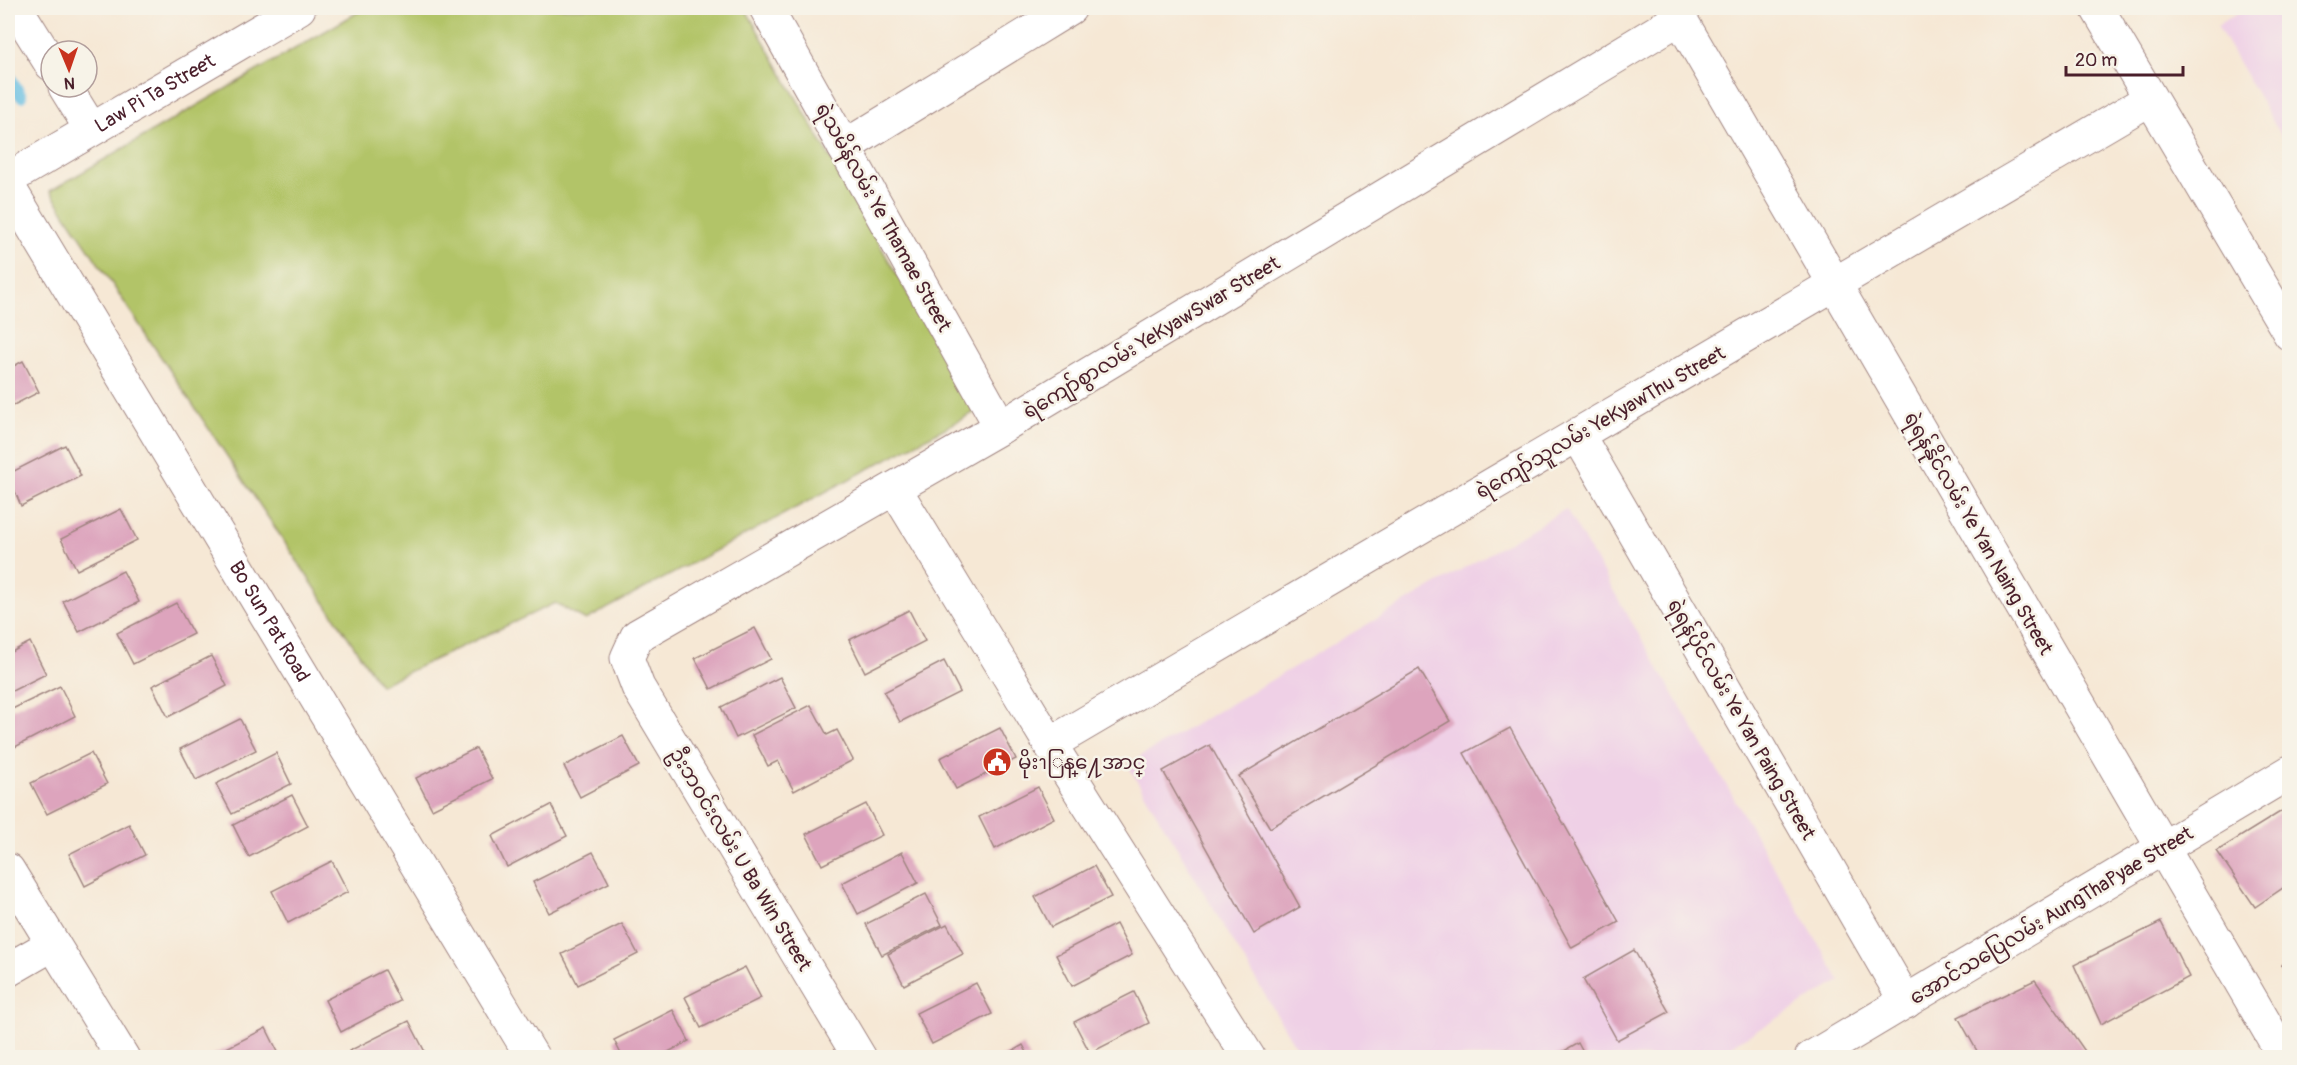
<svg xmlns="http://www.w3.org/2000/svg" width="2297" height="1065" viewBox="0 0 2297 1065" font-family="Pangolin,'Noto Sans Myanmar',sans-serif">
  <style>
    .built { fill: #efd0e6 }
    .green { fill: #b2c467; stroke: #7e7249; stroke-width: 1.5 }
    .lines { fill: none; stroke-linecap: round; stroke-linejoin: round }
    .stream { stroke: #65bee2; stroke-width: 12 }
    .building { fill: #dda4bd }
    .street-casing { stroke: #a08480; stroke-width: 35 }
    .secondary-casing { stroke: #a08480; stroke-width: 35 }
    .street { stroke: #fff; stroke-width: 33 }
    .secondary { stroke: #fff; stroke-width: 33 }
    .labels { text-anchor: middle; stroke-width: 5; stroke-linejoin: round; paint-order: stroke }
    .street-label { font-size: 20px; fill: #4a1f2b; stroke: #f7f3e8 }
    .poi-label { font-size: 20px; fill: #4a1f2b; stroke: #f7f3e8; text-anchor: start }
  </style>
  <rect width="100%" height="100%" fill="#f7f3e8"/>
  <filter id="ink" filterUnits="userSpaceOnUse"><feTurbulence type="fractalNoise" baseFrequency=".0167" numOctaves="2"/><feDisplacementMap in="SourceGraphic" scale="12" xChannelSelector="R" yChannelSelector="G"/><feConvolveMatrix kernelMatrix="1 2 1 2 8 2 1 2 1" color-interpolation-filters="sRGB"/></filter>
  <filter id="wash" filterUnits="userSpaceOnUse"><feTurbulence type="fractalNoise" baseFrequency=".008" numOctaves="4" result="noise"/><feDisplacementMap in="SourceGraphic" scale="24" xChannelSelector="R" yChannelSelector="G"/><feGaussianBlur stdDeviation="1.35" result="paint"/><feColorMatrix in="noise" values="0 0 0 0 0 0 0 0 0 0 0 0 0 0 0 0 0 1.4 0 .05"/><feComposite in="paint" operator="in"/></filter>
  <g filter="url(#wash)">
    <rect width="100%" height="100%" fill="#f6e8d5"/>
    <!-- built -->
    <g class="built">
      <path d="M2246,8h43v141l-72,-124z"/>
      <path d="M1566,509l274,472 -128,76h-410l-175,-293z"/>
    </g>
    <!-- green -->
    <path class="green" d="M365,8h380l230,404 -389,208 -31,-17 -175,82 -330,-494z"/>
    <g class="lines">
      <!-- stream -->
      <path class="stream" d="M8,74l13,22"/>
    </g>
    <g id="blocks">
      <!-- building -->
      <g class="building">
        <path d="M23,361l16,31 -31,16v-39z"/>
        <path d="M65,445l16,31 -60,30 -13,-32z"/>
        <path d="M121,509l16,31 -60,30 -16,-31z"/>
        <path d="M123,571l16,31 -60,30 -16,-31z"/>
        <path d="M176,603l17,31 -60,30 -16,-31z"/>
        <path d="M909,610l16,31 -60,31 -16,-32z"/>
        <path d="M755,628l16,31 -60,30 -16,-31z"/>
        <path d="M30,642l16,32 -38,19v-39z"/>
        <path d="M211,656l16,30 -59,31 -16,-31z"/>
        <path d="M944,661l16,31 -60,30 -16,-30z"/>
        <path d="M1419,669l31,52 -180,107 -31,-52z"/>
        <path d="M780,677l16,31 -60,30 -15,-31z"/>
        <path d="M60,686l15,30 -60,31 -7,-16v-20z"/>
        <path d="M811,705l16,30 10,-5 16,30 -59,31 -16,-30 -10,5 -16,-31z"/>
        <path d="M240,719l16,31 -60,30 -16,-31z"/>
        <path d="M1000,728l16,31 -60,30 -16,-31z"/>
        <path d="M1510,728l109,194 -47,26 -108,-195z"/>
        <path d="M623,736l16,30 -59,31 -16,-31z"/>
        <path d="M1210,745l90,162 -46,27 -91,-163z"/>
        <path d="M476,748l16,31 -60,30 -16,-31z"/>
        <path d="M91,753l16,31 -60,30 -16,-31z"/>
        <path d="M276,753l15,31 -59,30 -16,-30z"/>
        <path d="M1038,787l16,31 -59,31 -16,-32z"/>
        <path d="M292,795l16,31 -59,31 -16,-32z"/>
        <path d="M866,804l16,31 -60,30 -16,-31z"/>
        <path d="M551,805l16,31 -60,31 -15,-31z"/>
        <path d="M2285,809l5,5v69l-35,24 -38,-56z"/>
        <path d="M129,824l16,31 -60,31 -16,-32z"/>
        <path d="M593,852l16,31 -60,30 -16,-31z"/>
        <path d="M902,852l16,31 -60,31 -16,-31z"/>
        <path d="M332,861l16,31 -60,31 -16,-32z"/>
        <path d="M1094,866l17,31 -60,30 -16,-30z"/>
        <path d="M926,894l16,31 -60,30 -16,-31z"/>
        <path d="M2161,922l28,55 -88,47 -27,-59z"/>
        <path d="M622,924l16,30 -60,31 -16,-31z"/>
        <path d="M947,924l16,30 -59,31 -16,-31z"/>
        <path d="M1116,924l16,31 -60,31 -16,-31z"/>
        <path d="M1634,950l35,62 -52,28 -34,-61z"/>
        <path d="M2290,960v17l-9,-12z"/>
        <path d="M745,967l16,31 -60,30 -16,-31z"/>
        <path d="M384,970l16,31 -59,31 -16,-32z"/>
        <path d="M2035,980l52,74 -7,4h-99l-23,-41z"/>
        <path d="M976,983l16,31 -60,30 -16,-31z"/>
        <path d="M1134,992l15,31 -59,30 -16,-31z"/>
        <path d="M673,1010l16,31 -32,17h-34l-9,-18z"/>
        <path d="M409,1021l16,31 -11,6h-61l-4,-7z"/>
        <path d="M266,1028l15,30h-74z"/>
        <path d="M1578,1043l8,15h-34z"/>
        <path d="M1023,1045l7,13h-30z"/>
      </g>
    </g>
  </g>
  <g filter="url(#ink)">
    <use href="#blocks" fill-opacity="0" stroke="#a08480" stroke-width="1.5"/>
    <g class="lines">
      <!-- street casing -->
      <g class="street-casing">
        <g id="street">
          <path d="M16,8l35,56"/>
          <path d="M766,8l235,419"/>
          <path d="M1674,8l611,1050"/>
          <path d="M65,87l26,42"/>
          <path d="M844,147l226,-139"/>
          <path id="s1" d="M8,179l291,-171"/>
          <path d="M1578,435l328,567"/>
          <path d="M895,489l155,255 199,314"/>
          <path d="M1050,744l1100,-645"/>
          <path d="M8,870l115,188"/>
          <path d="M8,970l45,-26"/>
          <path d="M860,1058l-222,-371 -11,-29 10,-22 364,-209 679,-409"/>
          <path d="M1811,1058l479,-286"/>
        </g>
      </g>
      <!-- secondary casing -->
      <g class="secondary-casing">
        <g id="secondary">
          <path d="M2097,8l193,326"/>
          <path id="s2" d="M8,186l525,872"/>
        </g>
      </g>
      <!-- street -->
      <use href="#street" class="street"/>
      <!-- secondary -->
      <use href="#secondary" class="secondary"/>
    </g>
  </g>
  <!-- icons -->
  <defs>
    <g id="civic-disc" transform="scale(1.5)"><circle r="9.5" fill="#c8321e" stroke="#f7f3e8"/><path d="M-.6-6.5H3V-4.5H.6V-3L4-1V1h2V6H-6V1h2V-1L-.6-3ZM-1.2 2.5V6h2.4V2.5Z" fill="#fff"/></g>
  </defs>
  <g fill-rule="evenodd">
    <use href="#civic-disc" x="997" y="762"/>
  </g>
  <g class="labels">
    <!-- street labels -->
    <g class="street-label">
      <text dy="7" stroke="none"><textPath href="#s1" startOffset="170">Law Pi Ta Street</textPath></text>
      <text transform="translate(884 217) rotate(61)" y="7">ရဲသမိန်လမ်း Ye Thamae Street</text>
      <text transform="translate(1151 337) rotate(-31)" y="7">ရဲကျော်စွာလမ်း YeKyawSwar Street</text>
      <text transform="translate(1600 422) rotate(-30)" y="7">ရဲကျော်သူလမ်း YeKyawThu Street</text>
      <text transform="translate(1979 533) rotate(60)" y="7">ရဲရန်နိုင်လမ်း Ye Yan Naing Street</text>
      <text dy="7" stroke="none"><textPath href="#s2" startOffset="508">Bo Sun Pat Road</textPath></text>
      <text transform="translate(1742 719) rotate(60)" y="7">ရဲရန်ပိုင်လမ်း Ye Yan Paing Street</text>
      <text transform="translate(741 859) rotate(59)" y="7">ဦးဘဝင်းလမ်း U Ba Win Street</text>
      <text transform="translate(2051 915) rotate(-31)" y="7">အောင်သပြေလမ်း AungThaPyae Street</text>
    </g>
    <!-- poi labels -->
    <g class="poi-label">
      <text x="1018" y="769">မိုးၫြန္႔ေအာင္</text>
    </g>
  </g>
  <!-- margin -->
  <rect width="2297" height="1065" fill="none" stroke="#f7f3e8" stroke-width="30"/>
  <!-- north arrow -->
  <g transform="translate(69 69) rotate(178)"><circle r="28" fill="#f7f3e8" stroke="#b29e9c" stroke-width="1.5"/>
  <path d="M0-4.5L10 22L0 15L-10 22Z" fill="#c8321e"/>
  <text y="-9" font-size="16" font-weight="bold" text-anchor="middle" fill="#4a1f2b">N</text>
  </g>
  <!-- scale -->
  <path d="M2066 66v9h117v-9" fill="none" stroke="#4a1f2b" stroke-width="3"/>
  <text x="2075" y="66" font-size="18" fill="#4a1f2b" stroke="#f7f3e8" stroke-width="4.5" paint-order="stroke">20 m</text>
</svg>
